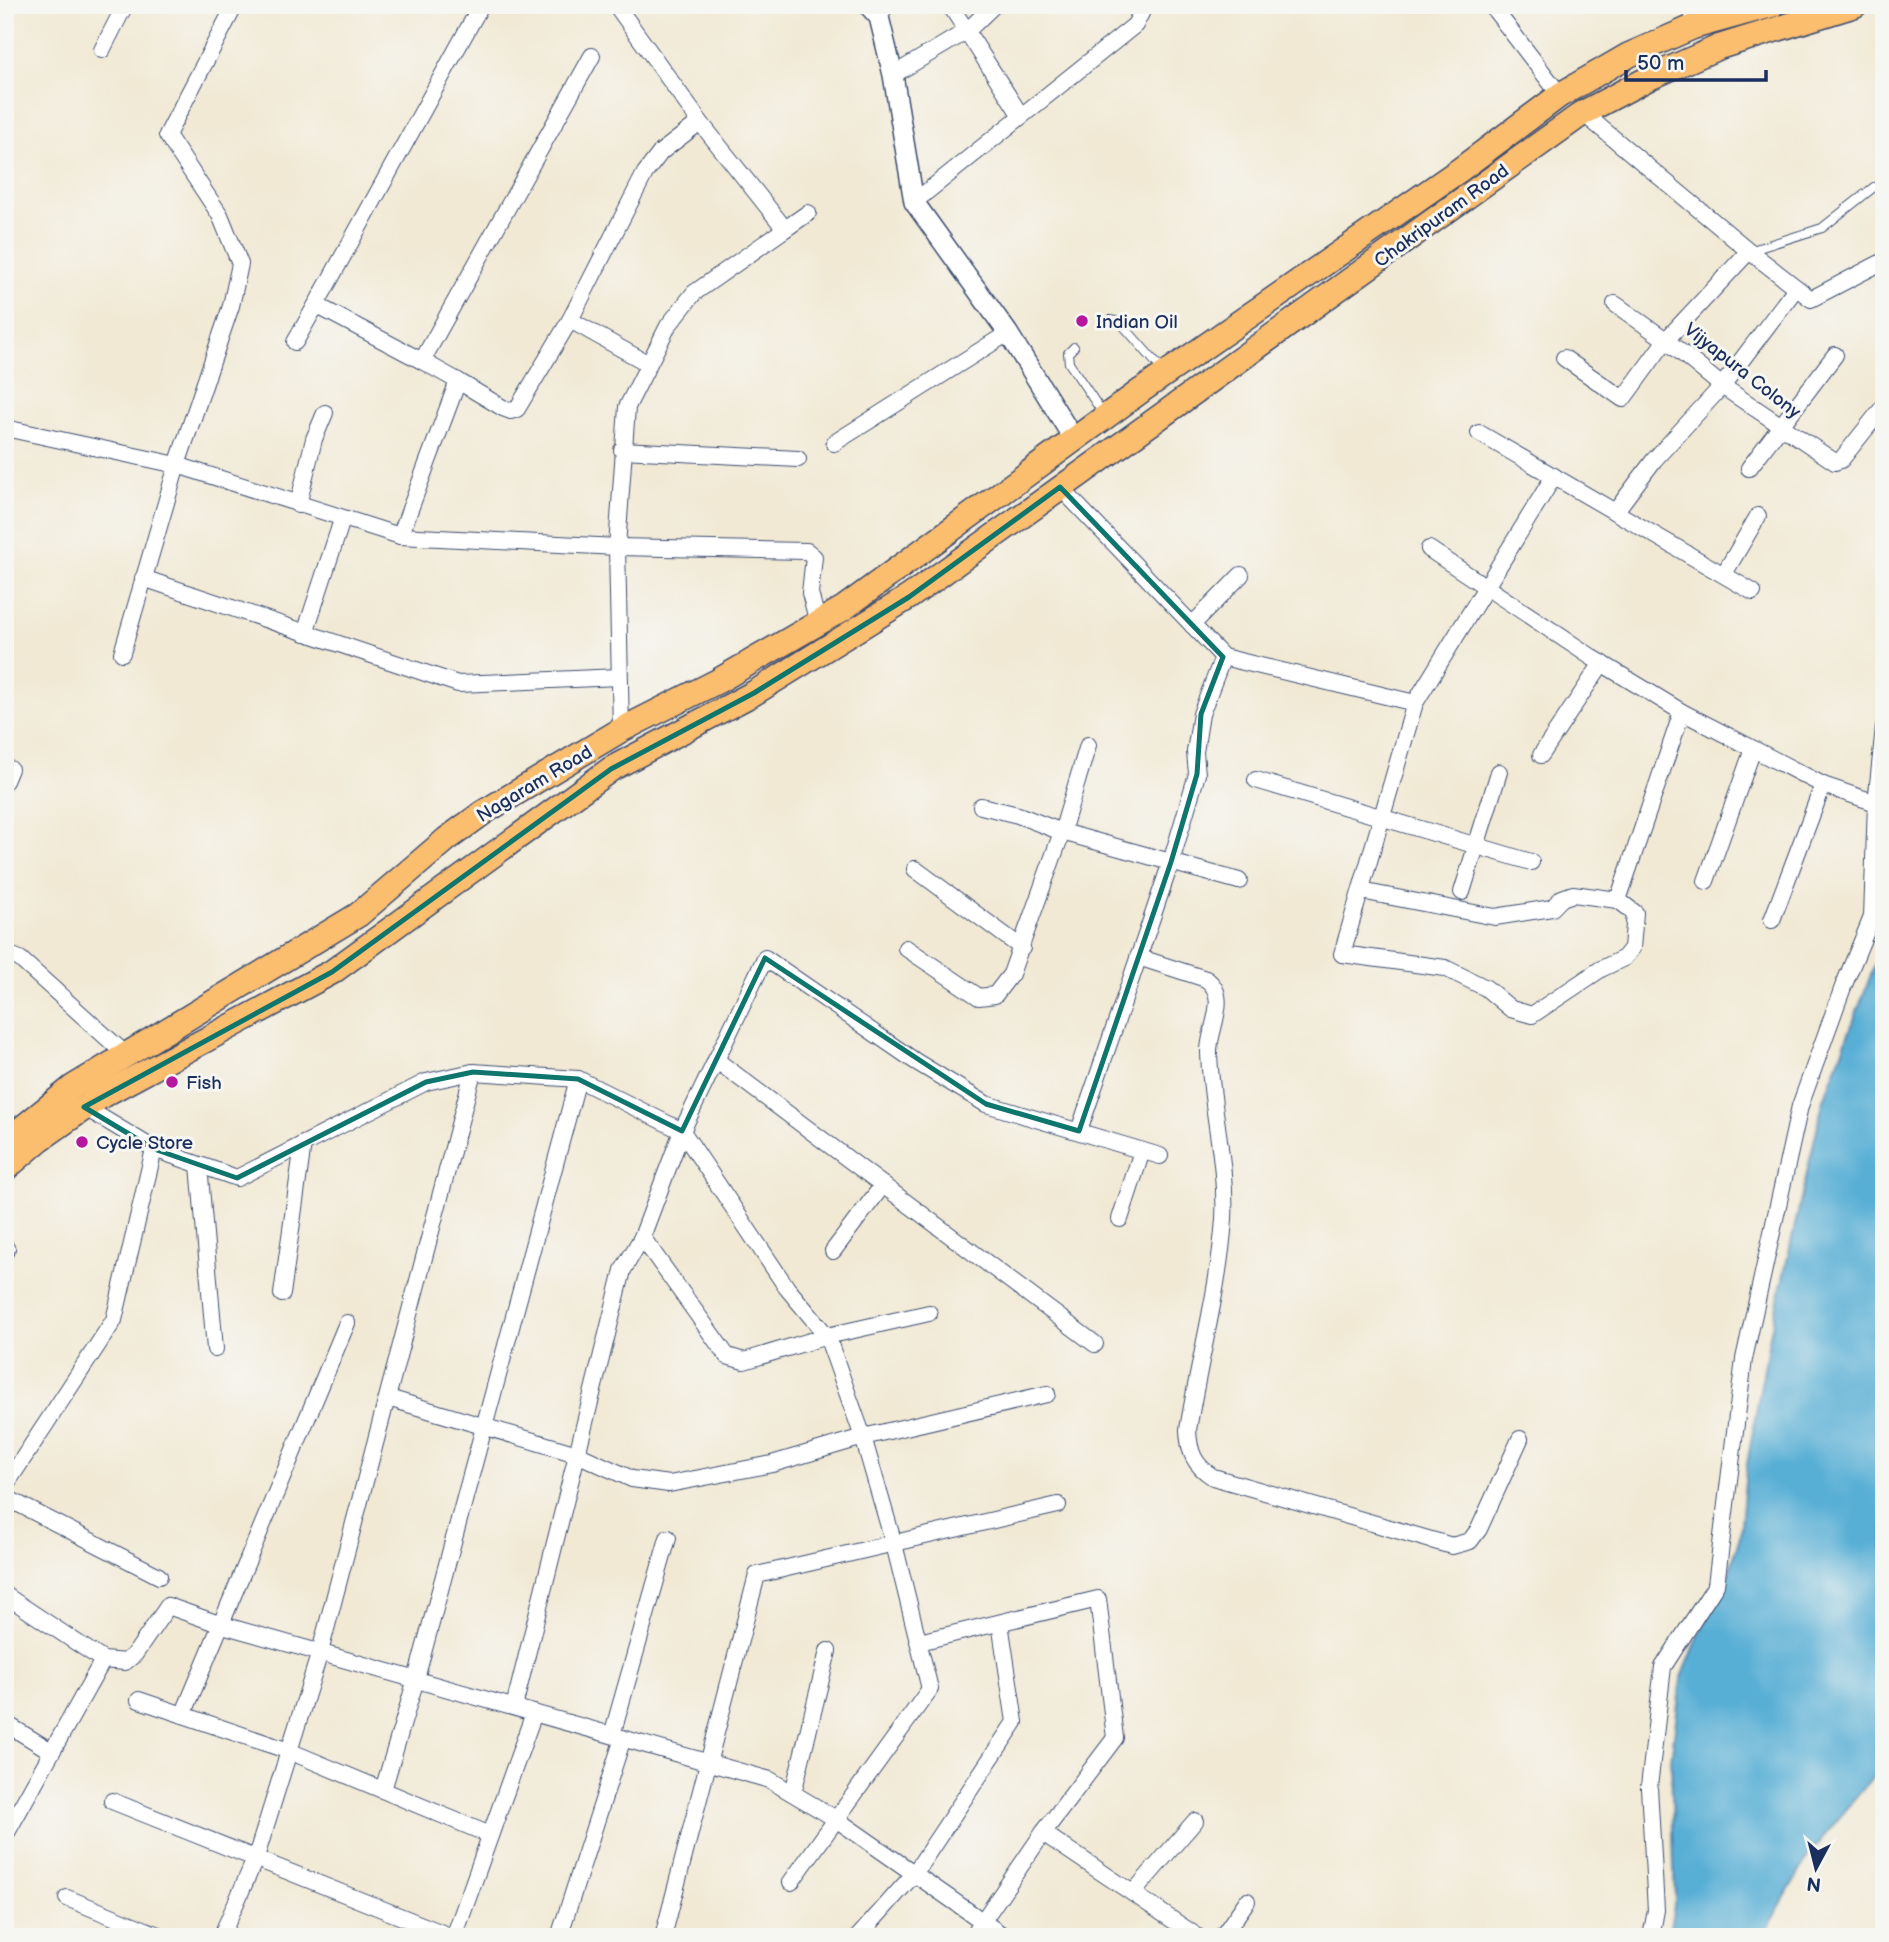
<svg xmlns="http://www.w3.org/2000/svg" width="1889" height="1942" viewBox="0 0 1889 1942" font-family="'Balsamiq Sans',sans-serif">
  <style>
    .water { fill: #58afd5; stroke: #3a6f9a; stroke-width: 2 }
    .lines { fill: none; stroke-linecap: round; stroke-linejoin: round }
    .service-casing { stroke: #3b4b70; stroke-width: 10 }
    .minor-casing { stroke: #3b4b70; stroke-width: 18 }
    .tertiary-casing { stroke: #3b4b70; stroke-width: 22 }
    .primary-casing { stroke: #3b4b70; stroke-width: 27 }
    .service { stroke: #fff; stroke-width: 8 }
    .minor { stroke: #fff; stroke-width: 16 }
    .tertiary { stroke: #fff; stroke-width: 19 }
    .primary { stroke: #fbbd6e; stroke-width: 24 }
    .marked { fill: none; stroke: #0f766e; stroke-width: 5; stroke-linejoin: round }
    .poi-dot { fill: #b5179e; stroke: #f6f6f2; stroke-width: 2.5 }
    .labels { text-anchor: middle; stroke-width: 6; stroke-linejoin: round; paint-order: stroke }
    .street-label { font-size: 19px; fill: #1b2f5e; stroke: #f6f6f2 }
    .poi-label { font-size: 19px; fill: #1b2f5e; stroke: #f6f6f2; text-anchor: start }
  </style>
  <rect width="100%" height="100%" fill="#f6f6f2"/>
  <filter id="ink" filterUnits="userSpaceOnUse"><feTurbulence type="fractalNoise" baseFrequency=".0143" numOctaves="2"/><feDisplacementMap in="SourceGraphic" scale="14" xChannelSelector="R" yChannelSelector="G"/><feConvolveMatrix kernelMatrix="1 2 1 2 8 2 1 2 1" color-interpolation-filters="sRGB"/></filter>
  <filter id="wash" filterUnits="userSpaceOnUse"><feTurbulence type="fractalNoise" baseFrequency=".00686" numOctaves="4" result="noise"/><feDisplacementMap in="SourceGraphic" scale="28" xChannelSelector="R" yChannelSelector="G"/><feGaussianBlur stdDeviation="1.57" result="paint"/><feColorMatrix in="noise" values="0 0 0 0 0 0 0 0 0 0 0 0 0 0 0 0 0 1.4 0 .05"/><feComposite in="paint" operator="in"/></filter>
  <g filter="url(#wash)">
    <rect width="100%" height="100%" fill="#f1e9d4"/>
    <!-- water -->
    <path class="water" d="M1884,940v824l-74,89 -48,84h-94l7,-36 -4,-141 10,-80 20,-50 23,-41 16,-53 6,-66 23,-130 54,-238z"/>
  </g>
  <g filter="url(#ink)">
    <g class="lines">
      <!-- service casing -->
      <g class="service-casing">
        <g id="service">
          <path d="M1685,5l7,19"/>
          <path d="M1749,251l73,-23 52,-41"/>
          <path d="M1110,320l10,2 44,50"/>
          <path d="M1074,347l-6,6 1,10 35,52"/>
          <path d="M5,1238l6,11 -6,12"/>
        </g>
      </g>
      <!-- minor casing -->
      <g class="minor-casing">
        <g id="minor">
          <path d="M616,5l84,117 85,107 -91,64 -26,33 -41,81 -10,140 4,183"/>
          <path d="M950,5l71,111"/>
          <path d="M1491,5l69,90"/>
          <path d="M879,17l7,-12"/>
          <path d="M102,50l23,-45"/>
          <path d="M893,75l74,-44 27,-26"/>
          <path d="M1583,113l166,138 -83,89 56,46 113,76 6,-2 43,-54"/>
          <path d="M914,202l221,-177 10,-20"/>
          <path d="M785,229l23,-16"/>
          <path d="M1749,251l62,48 73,-38"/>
          <path d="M295,342l21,-37"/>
          <path d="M1564,358l59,41 43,-59 -51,-36"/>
          <path d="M422,361l-106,-56 165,-300"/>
          <path d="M647,363l-77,-43 75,-147 16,-21 39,-30"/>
          <path d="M458,381l45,27 8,3 6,-2 53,-89"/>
          <path d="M5,428l172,37 223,71 217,11 190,4 7,6 -4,36 8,30"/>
          <path d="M1479,433l274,159"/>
          <path d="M834,443l174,-110"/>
          <path d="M622,450l176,9"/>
          <path d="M1749,468l86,-113"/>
          <path d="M1554,476l-139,227 -73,251 103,14 41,20 25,21 21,6 69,-46 23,-11 8,-10 3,-35 -17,-13 64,-188"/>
          <path d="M1060,487l163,170 192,46"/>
          <path d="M298,505l16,-66 11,-26"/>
          <path d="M1615,512l39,-52 68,-74 74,-98"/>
          <path d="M400,536l58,-155 -36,-20 170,-305"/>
          <path d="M1429,549l164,109 89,54 141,73 -51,135"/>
          <path d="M1724,574l34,-58"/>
          <path d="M143,578l315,106 161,-7"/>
          <path d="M1192,625l49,-50"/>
          <path d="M305,633l37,-113"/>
          <path d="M122,653l55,-188 54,-159 9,-42 -20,-49 -53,-80 68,-130"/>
          <path d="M1541,755l61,-92"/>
          <path d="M1256,780l275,82"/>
          <path d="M5,781l5,-12"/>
          <path d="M1823,785l53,18"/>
          <path d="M981,806l37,9 44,17 177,49"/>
          <path d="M915,869l107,79"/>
          <path d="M1706,881l47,-132"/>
          <path d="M1361,891l134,26 57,-9 10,-10 11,-4 45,6"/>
          <path d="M1462,892l37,-120"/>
          <path d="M906,948l73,49 16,-2 16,-21 51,-142 26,-87"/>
          <path d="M5,953l15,6 105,95"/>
          <path d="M1138,957l68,22c25,18 2,50 3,74 2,56 18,109 15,166 -5,71 -25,141 -36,211 1,22 6,35 25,47l239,69 18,-5 9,-12 41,-90"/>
          <path d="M716,1060l379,284"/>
          <path d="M84,1107l70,42 83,29 189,-96 47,-10 105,7 104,52 105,157 40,48 36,101 31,107 36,145 -139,193"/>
          <path d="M1079,1131l92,-269 26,-88 -2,-22 6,-38 22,-57"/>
          <path d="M199,1165l16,184"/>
          <path d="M1120,1219l22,-68"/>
          <path d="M642,1237l85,119 17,5 83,-25 102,-23"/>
          <path d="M833,1251l50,-66"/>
          <path d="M282,1294l21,-150"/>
          <path d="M388,1398l189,56 55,25 37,5 103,-20 91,-27 184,-43"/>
          <path d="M5,1486l109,-166 40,-171"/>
          <path d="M5,1497l154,79"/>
          <path d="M5,1595l98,65 22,2 10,-8 33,-48 51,18 551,156 66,39 169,118"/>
          <path d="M919,1642l179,-43 17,139 -72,95 -71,104"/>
          <path d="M139,1700l150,51 201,84"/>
          <path d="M514,1707l109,-437 19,-33 40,-106 83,-173 150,103 71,43 174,52"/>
          <path d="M183,1715l164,-392"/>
          <path d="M5,1723l46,28"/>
          <path d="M612,1735l56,-197"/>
          <path d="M383,1790l33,-111 162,-600"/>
          <path d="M793,1793l35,-142"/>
          <path d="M112,1801l340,136"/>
          <path d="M1043,1833l155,104"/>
          <path d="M5,1836l98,-176"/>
          <path d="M1133,1893l62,-72"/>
          <path d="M67,1898l96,39"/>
          <path d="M221,1937l35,-80 64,-205 153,-580"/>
          <path d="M454,1937l80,-224"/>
          <path d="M559,1937l64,-199"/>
          <path d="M663,1937l94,-362 301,-70"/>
          <path d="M858,1937l56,-63 101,-152 -15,-99"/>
          <path d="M1222,1937l25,-36"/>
          <path d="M1651,1937l5,-27 -7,-123 14,-120 53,-82 28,-226 56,-253 43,-119 29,-70 4,-114 8,-76"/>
        </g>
      </g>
      <!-- tertiary casing -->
      <g class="tertiary-casing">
        <path id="tertiary" d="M868,5l11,12 14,58 21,127 94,131 67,108"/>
      </g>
      <!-- primary casing -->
      <g class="primary-casing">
        <g id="primary">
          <path d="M5,1142l68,-55 285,-172 89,-76 37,-27 137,-82 97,-49 126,-73 298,-218 319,-221 99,-74 69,-40 64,-28 79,-22"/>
          <path d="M5,1169l34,-29 64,-45 229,-123 279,-203 143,-76 155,-96 674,-484 66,-35 70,-31 136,-42"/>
        </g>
      </g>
      <!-- service -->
      <use href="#service" class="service"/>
      <!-- minor -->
      <use href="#minor" class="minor"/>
      <!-- tertiary -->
      <use href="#tertiary" class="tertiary"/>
      <!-- primary -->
      <use href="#primary" class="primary"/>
    </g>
  </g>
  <!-- marked area -->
  <path class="marked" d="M1060,487l163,170 -22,57 -4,60 -26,88 -92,269 -93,-27 -221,-146 -83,173 -104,-52 -105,-7 -47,10 -189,96 -83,-29 -70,-42 248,-135 279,-203 143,-76 155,-96z"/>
  <!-- markers -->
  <g class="poi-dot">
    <circle cx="1082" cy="321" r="7"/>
    <circle cx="172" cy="1082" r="7"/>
    <circle cx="82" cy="1142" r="7"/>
  </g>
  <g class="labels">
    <!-- street labels -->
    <g class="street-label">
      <text transform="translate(1441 215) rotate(-36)" y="7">Chakripuram Road</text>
      <text transform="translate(1743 370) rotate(38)" y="7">Vijyapura Colony</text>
      <text transform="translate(534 783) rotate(-31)" y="7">Nagaram Road</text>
    </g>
    <!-- poi labels -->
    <g class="poi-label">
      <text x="1096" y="328">Indian Oil</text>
      <text x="186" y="1089">Fish</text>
      <text x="96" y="1149">Cycle Store</text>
    </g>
  </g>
  <!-- margin -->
  <rect width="1889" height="1942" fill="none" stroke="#f6f6f2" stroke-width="28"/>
  <!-- north arrow -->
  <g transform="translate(1816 1868) rotate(187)" stroke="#f6f6f2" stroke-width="5" paint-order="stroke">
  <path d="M0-5L12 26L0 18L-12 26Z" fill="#1b2f5e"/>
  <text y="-10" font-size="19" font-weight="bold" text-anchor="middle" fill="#1b2f5e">N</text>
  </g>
  <!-- scale -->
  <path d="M1626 70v10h140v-10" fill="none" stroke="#1b2f5e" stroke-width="3.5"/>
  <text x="1637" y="70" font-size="21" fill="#1b2f5e" stroke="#f6f6f2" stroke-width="5" paint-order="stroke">50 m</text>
</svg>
